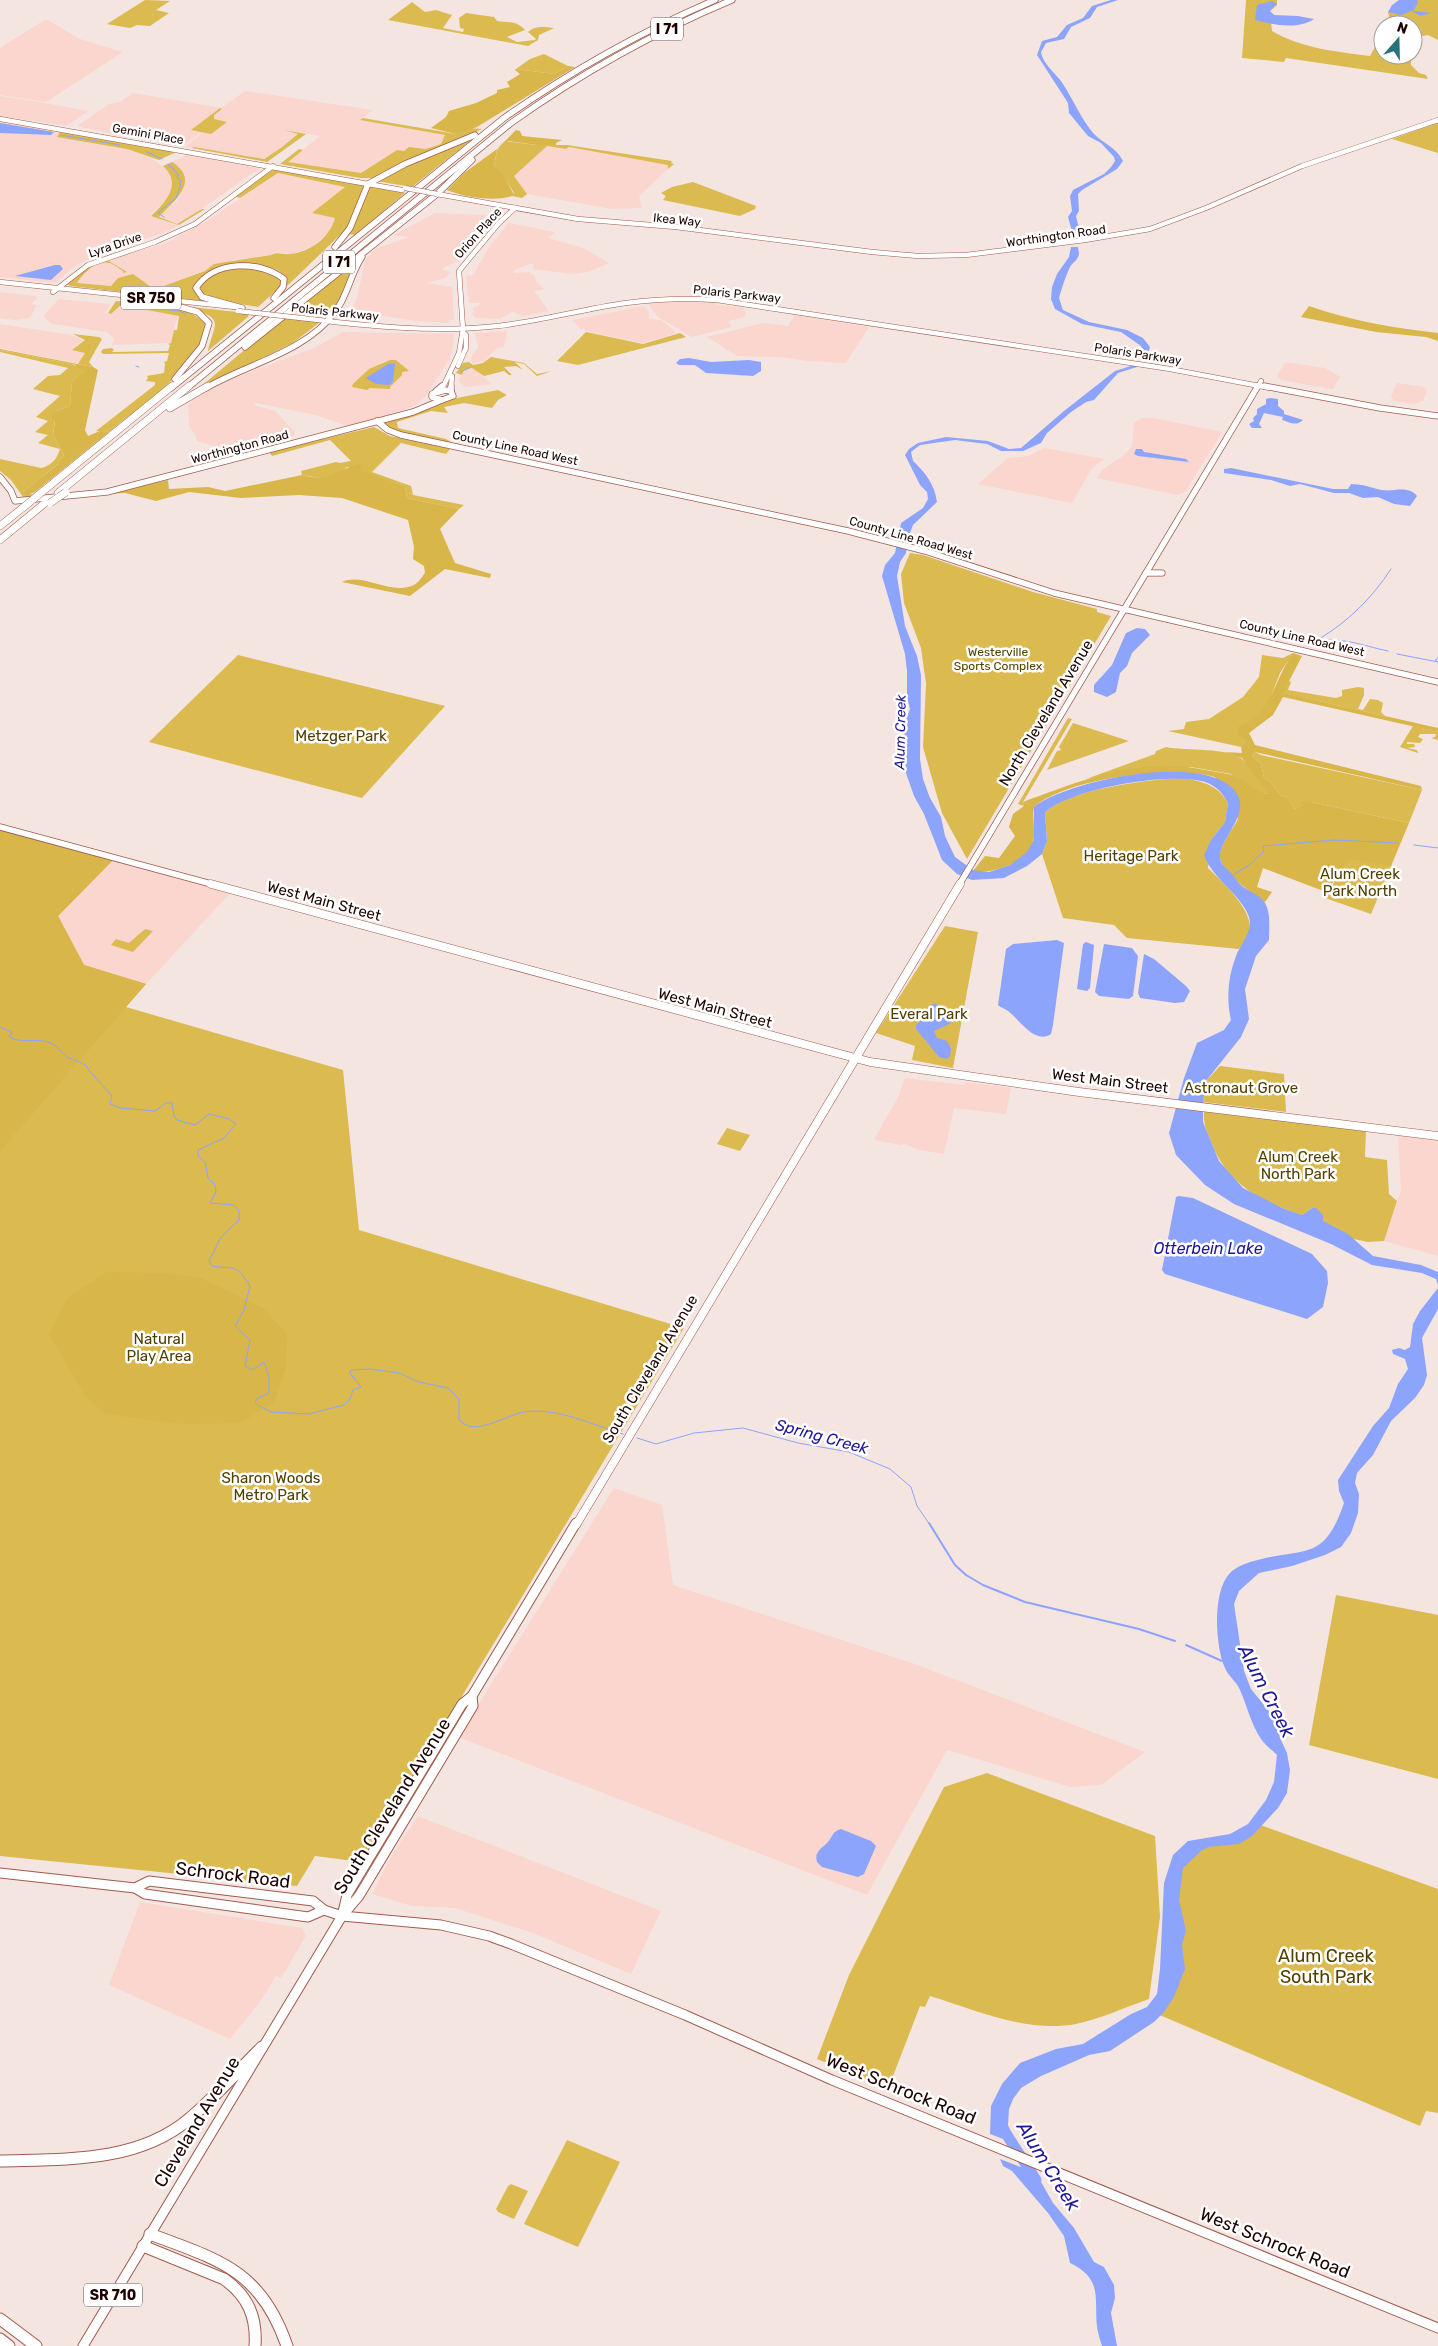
<svg xmlns="http://www.w3.org/2000/svg" width="1438" height="2346" viewBox="0 0 1438 2346" font-family="Rubik,sans-serif">
  <style>
    .built { fill: #fad6ce; fill-rule: evenodd }
    .green { fill: #dbba50 }
    .forest { fill: #d8b649 }
    .water { fill: #8da4fd }
    .lines { fill: none; stroke-linecap: round; stroke-linejoin: round }
    .stream-far1 { stroke: #8da4fd; stroke-width: 1 }
    .stream { stroke: #8da4fd; stroke-width: 2 }
    .river { stroke: #8da4fd; stroke-width: 11 }
    .major-far3-casing { stroke: #a05b4d; stroke-width: 5.5 }
    .major-far2-casing { stroke: #a05b4d; stroke-width: 7 }
    .major-far1-casing { stroke: #a05b4d; stroke-width: 9 }
    .major-casing { stroke: #a05b4d; stroke-width: 11 }
    .highway-far2-casing { stroke: #a05b4d; stroke-width: 7 }
    .highway-far1-casing { stroke: #a05b4d; stroke-width: 8 }
    .highway-casing { stroke: #a05b4d; stroke-width: 13 }
    .major-far3 { stroke: #fff; stroke-width: 4.5 }
    .major-far2 { stroke: #fff; stroke-width: 5.5 }
    .major-far1 { stroke: #fff; stroke-width: 8 }
    .major { stroke: #fff; stroke-width: 9 }
    .highway-far2 { stroke: #fff; stroke-width: 5.5 }
    .highway-far1 { stroke: #fff; stroke-width: 7 }
    .highway { stroke: #fff; stroke-width: 11 }
    .major-bridge-casing { stroke: #a05b4d; stroke-width: 5.5; stroke-linecap: butt }
    .highway-bridge-casing { stroke: #a05b4d; stroke-width: 8; stroke-linecap: butt }
    .major-bridge { stroke: #fff; stroke-width: 4.5 }
    .highway-bridge { stroke: #fff; stroke-width: 7 }
    .labels { text-anchor: middle; stroke-width: 5; stroke-linejoin: round; paint-order: stroke }
    .far-street-label { font-size: 12px; fill: #1d0402; stroke: #fff }
    .far-park-label { font-size: 12px; fill: #514000; stroke: #fff }
    .shield { fill: #fff; stroke: #614f4e; stroke-width: 1 }
    .shield-label { font-size: 14px; font-weight: bold; fill: #1d0402 }
    .far-water-label { font-size: 14px; font-style: italic; fill: #1f1698; stroke: #fff }
    .street-label { font-size: 15px; fill: #1d0402; stroke: #fff }
    .park-label { font-size: 15px; fill: #514000; stroke: #fff }
    .water-label { font-size: 16px; font-style: italic; fill: #1f1698; stroke: #fff }
    .near-street-label { font-size: 18px; fill: #1d0402; stroke: #fff }
    .near-park-label { font-size: 18px; fill: #514000; stroke: #fff }
    .near-water-label { font-size: 19px; font-style: italic; fill: #1f1698; stroke: #fff }
  </style>
  <rect width="100%" height="100%" fill="#f5e5e1"/>
  <!-- built -->
  <g class="built">
    <path d="M46,19l34,20 43,13 -77,50 -46,-7v-47z"/>
    <path d="M245,91l128,19 -13,10 85,15 -4,9 -15,5 -17,-2 -5,4 -12,2 -31,20 -74,-11 33,-26 -36,-6 14,4 -17,15 -19,10 -78,-12 17,-13 -1,-1 -16,12 -59,-11 -3,2 -45,-10 32,-22 11,-2 13,-9 88,15zM222,109l-8,6 -1,4 13,3 -15,11 -20,-3z"/>
    <path d="M0,96l34,5 54,10 -21,15 -67,-10z"/>
    <path d="M0,121l40,6 87,22 26,10 13,10 7,13 -4,15 -18,17v2l14,4 -7,-3 19,-16 7,-13 -2,-16 -10,-10 17,-8 71,14 -87,61 -84,30 -14,7 -20,17 -55,-6z"/>
    <path d="M547,146l19,3 3,-2 100,18 -1,4 -29,27 3,12 -30,1 -85,-15 -13,-18z"/>
    <path d="M278,173l67,14 -32,26 22,5 -7,16 -16,13 -20,7 -15,-2 -6,3 -37,5 -73,27 -11,-1 -32,-8 -7,8 -35,-3 11,-13 17,-8h4l16,10 -2,1h4l-18,-13 60,-18 39,-21z"/>
    <path d="M435,213l52,2 -7,9 -14,30 -10,8 -15,7 9,3 -4,6 -19,5 25,4 2,33h-5l-1,3 -32,-2 -58,-9 -6,-4 5,-10 8,-37 10,-12 34,-12 -15,-2z"/>
    <path d="M509,223l46,9 -6,6 34,10 26,15 -21,9 -15,2 -40,-5v-6l-19,7v3l15,-1 6,4 1,5 8,8 -10,2 15,20 -26,5 -11,-4 -12,7 -24,-1 -4,-4 2,-4 -2,-1 10,-6h-13l-3,-27 7,-1 16,-28z"/>
    <path d="M0,292l35,4 2,2 -6,6h-3l9,1 -7,13 -15,2 -15,-2z"/>
    <path d="M59,299l50,5 1,2 -6,7 8,1 9,-9 57,10 -8,28 -58,2 2,-7 -7,-6 -54,-8 -8,-5 -1,-4z"/>
    <path d="M713,300l4,5 26,2 3,7 -4,4 -14,3 4,6 -40,10 -34,-20 -12,-16z"/>
    <path d="M643,306l6,7v6l12,1 14,11 -1,3 -31,9 -48,-10 -16,-5 -6,-8z"/>
    <path d="M795,315l74,12 -23,36 -38,-2 -29,-4 -42,-1 -30,-19 56,-14 25,3z"/>
    <path d="M0,324l72,11 11,5 -11,10 13,3 -7,10h-3l-75,-15z"/>
    <path d="M507,331l-3,16 -7,1 -13,13 -12,3 -1,-7 7,-10 -3,-14z"/>
    <path d="M343,332l111,2 -1,13 -4,13 -23,36 -10,9 -15,6 -54,15 -31,-11 -60,-12 -2,2 21,6 20,21 -1,4 -57,17 -40,-12 -1,-5 -7,-10 -1,-21 6,-6 24,-15 96,-36z"/>
    <path d="M1285,362l40,6 15,9 -7,12h-2l-50,-9 -4,-4z"/>
    <path d="M473,368l5,4 13,12 -26,3 -7,-7 8,-10z"/>
    <path d="M1397,383l27,4 3,4 -4,10 -9,3 -20,-3 -3,-5z"/>
    <path d="M1142,418h11l69,14 -37,60 -8,3 -80,-17 6,-9 20,-13 9,-10 2,-23z"/>
    <path d="M1045,448l59,11 -12,9 -20,35 -94,-19 30,-26 20,-2z"/>
    <path d="M114,859l118,32 -86,93 -62,-19 -26,-49z"/>
    <path d="M905,1078l59,7 1,-3 46,6 -5,26 -52,-6 -10,46 -25,-4 -15,-6 -3,1 -27,-5 25,-45z"/>
    <path d="M1398,1133l40,4v119l-54,-15 17,-51z"/>
    <path d="M614,1488l48,17 11,80 242,79 230,88 -44,33 -31,2 -123,-37 -80,145 -409,-158z"/>
    <path d="M418,1816l243,95 -30,63 -98,-41 -78,-25 -43,-2 -40,-12 20,-39z"/>
    <path d="M140,1902l162,26 4,8 -25,42 -5,-2 -14,23 -32,40 -121,-54z"/>
  </g>
  <!-- green -->
  <g class="green">
    <path d="M145,0l25,1 -14,9 13,3 -19,13 -13,-1 -7,3 -23,-4z"/>
    <path d="M1246,0h31v5l-7,6 2,20c28,17 66,21 98,25l13,-24v23h30v-30h-26l3,-5 -2,-8 19,-12h31v40l-10,-5 -13,2 5,7 -9,15v6l8,8 7,2 2,4 -142,-21 -2,4 -42,-4z"/>
    <path d="M412,2l13,10 11,-2 16,5 -9,13 20,4 1,-3 -4,-1 -1,-10 7,-5 28,4 3,4c12,2 19,-1 28,9l-18,7 10,5 18,-2 1,-1 -8,-7c8,-7 16,-5 26,-4l-15,7 -1,5 -10,6 -140,-26z"/>
    <path d="M544,54l24,12 -14,8 -38,-5 14,-10z"/>
    <path d="M220,108l2,1 -8,6v4l13,3 -16,12 -20,-4z"/>
    <path d="M363,118l93,16 13,-6 13,1 -86,37 -23,12h-13l-80,-14 19,-15 4,1 -15,12 73,11 36,-23 7,1 5,-4 17,2 15,-5 4,-9 -85,-15z"/>
    <path d="M1438,123v30l-46,-14z"/>
    <path d="M61,130l113,21v2l-15,7 -32,-11 -70,-12z"/>
    <path d="M284,130l22,4 -39,28 -75,-14 2,-1 70,12 17,-11 17,-14z"/>
    <path d="M475,137l-63,50 -36,-6 26,-14z"/>
    <path d="M505,141l32,4h30l105,16 -1,2 3,1 -6,5v-4l-99,-18 -3,2 -19,-3 -33,30 13,18 -5,4 -10,-2 2,-3 -11,-18 -9,-8 3,-17z"/>
    <path d="M172,162c30,19 1,40 -13,55l18,7 25,-15h3l-26,16 -28,-9c16,-15 31,-32 12,-50z"/>
    <path d="M274,169l131,24 -50,42 -13,-2 -55,53c0,-3 0,-6 -1,-8 -8,-21 -89,-15 -92,11l16,13 -140,-16 -3,-2 25,-20 15,-4 20,12 -4,1v-2c-4,-2 -9,-7 -14,-8 -12,-4 -26,11 -32,20l34,3 7,-8 15,-4 18,13h10l44,-16 9,-7 57,-9c7,-4 11,0 19,-1 21,-2 40,-17 45,-36l-23,-5 33,-26 -67,-14 -38,25 -5,-2z"/>
    <path d="M693,182l63,24 -1,3 -15,7 -77,-16 3,-4 -5,-3 11,-6z"/>
    <path d="M356,260l-16,41 -10,14 -37,-4z"/>
    <path d="M229,268l34,1 18,11v6l-23,21 -34,-6 -22,-8 -2,-8 5,-7z"/>
    <path d="M116,301l55,5 18,5 16,12c-1,43 -65,83 -96,109l-13,-1 59,-46v-3l-9,-1 2,-3 -1,-2 17,-3 1,-9 -1,-2 3,-1 2,-8 -66,1 -2,-2 2,-3 9,-1 2,2 -2,2 56,-1 2,-6 -2,-1 3,-1 3,-13h3l2,-14 -58,-11 -10,9 -3,-1z"/>
    <path d="M191,307l55,6 3,3 -41,35c7,-30 17,-30 -17,-44z"/>
    <path d="M286,318l34,4 -27,21 -99,49 88,-73z"/>
    <path d="M586,332l57,12 37,-11 6,4 -108,28 -21,-4z"/>
    <path d="M73,334l26,3 3,2 -13,23 4,5 -15,-3 7,-11 -13,-3 13,-10z"/>
    <path d="M0,350l71,14 16,6 -15,12 -2,24 -14,5 -3,24 11,20 -7,10 -34,27 4,2h7l-6,3h-5l-12,-17 -11,-9v-12l41,9c10,-2 16,-9 19,-19l-22,-6 10,-8 -13,-3 13,-11 -12,-4 24,-21 -27,-7 15,-13 12,-1 8,-7 -68,-16z"/>
    <path d="M491,357l33,6 13,11 15,-3 -15,5 -13,-12 -9,-2 8,8 -7,-4 -12,1 8,8h-3l-5,-4 -20,5 -12,-8 -8,2 -2,5 -6,-2 7,-10 6,-1 4,3 10,-2z"/>
    <path d="M390,360h6l13,11 -7,1v3l-12,12v2l-20,-1 -3,2 -15,-3 1,-3 16,-15z"/>
    <path d="M498,390l9,5 -9,5 -6,8 -28,-5 -20,4 4,6 -17,-2 -34,11 1,6 48,11 8,5 -61,-14 -8,-6 1,-2 71,-24z"/>
    <path d="M374,427l16,9 60,13 -4,5 -45,-11 -29,29 39,14 2,9 51,10 -5,4 -52,-11 -2,-12 -58,-19c-13,11 -29,12 -45,8l-1,-4 35,-9 4,1 11,-2 -21,-21 -58,16 -3,-4z"/>
    <path d="M910,553l13,2 110,37 64,17v3l14,4 -144,243 -25,-46 -19,-66 3,-63 -5,-36 -17,-45 -3,-29z"/>
    <path d="M1293,653l-13,20 -12,31 -16,18 -6,18 -5,7 -73,-16 16,-2 2,-7 23,-3 34,-22 16,-20 3,-22 21,3z"/>
    <path d="M238,655l207,51 -83,92 -213,-56z"/>
    <path d="M1288,681l3,1 -3,8 48,8 6,-2v-6l16,-3 6,1v7l-6,14 5,1 7,-11 8,1 5,3 -2,9 4,4 -103,-23z"/>
    <path d="M1068,718l4,1 -49,83 1,4 -6,-2z"/>
    <path d="M1073,723l56,18 -82,29 10,-19 4,-1 -2,-3z"/>
    <path d="M1413,726l25,6v8l-7,-2 4,-1 1,-3h-16l-2,3 5,2 -3,4 -13,-1v2h7l1,3 -8,1 10,2 1,3 -18,-6z"/>
    <path d="M1166,747c19,4 64,0 77,13 10,9 18,23 26,34l-10,-1 -28,-19 -40,-7h-46l-59,12 69,-25 1,-3z"/>
    <path d="M1255,752l6,3 161,35 -13,33 -98,-21h-10l3,3 -9,4 -8,-12 -6,-1 -11,-15 -6,-3 -3,-14 -9,-8z"/>
    <path d="M1184,778c20,4 34,7 44,25l-3,19 -14,18 -3,28c14,14 47,43 41,64 -2,6 -7,12 -10,17l-112,-11 -13,-13 -51,-7 -21,-64 5,-13 -2,-28c22,-24 106,-34 139,-35z"/>
    <path d="M0,827l114,32 -56,57 26,49 62,19 -20,23 217,63 16,160 325,98 -322,534 -47,-6 -18,30 -297,-30z"/>
    <path d="M1348,858l44,6 -21,50 -46,-16z"/>
    <path d="M945,926l33,6 -25,136 -41,-8 3,-14 -39,-13z"/>
    <path d="M145,929l8,2 -20,21 -22,-7 5,-6 13,4z"/>
    <path d="M1220,1066l64,8 2,38 -83,-10 3,-21z"/>
    <path d="M1204,1111l162,19 -1,27 22,3 2,34 8,7 -13,40 -16,1 -39,-8 -17,-26 -10,7c-40,-13 -74,-30 -90,-71 -5,-12 -9,-20 -8,-33z"/>
    <path d="M727,1128l23,7 -10,16 -23,-7z"/>
    <path d="M1336,1595l102,20v164l-129,-34z"/>
    <path d="M987,1773l168,63 5,81 -11,82c-23,8 -49,20 -73,25 -50,9 -100,-14 -146,-28l-5,11 -5,-1 -32,83 -71,-30 32,-84 95,-188z"/>
    <path d="M1255,1823l183,66v224l-12,-2 -6,15 -265,-113 23,-149 20,-21 37,-6z"/>
    <path d="M567,2140l53,22 -42,85 -54,-23z"/>
    <path d="M511,2184l17,7 -14,28 -16,-7 -2,-3 12,-23z"/>
  </g>
  <!-- forest -->
  <g class="forest">
    <path d="M568,66l7,1 -98,60 -21,7 -25,-6 15,-11 3,-6 27,-8 21,-10v-3l13,-3 -3,-5 13,-8 -5,-4 1,-1 38,5z"/>
    <path d="M516,130l4,1 2,5 40,4 -6,3v2h-19l-29,-4 -11,8 -3,18 8,5 12,23c-16,8 -51,2 -67,-5l17,-17 33,-24z"/>
    <path d="M1309,306c42,15 85,22 129,27v8l-12,-4 -50,-5 -75,-15z"/>
    <path d="M0,349l93,18 5,3 -13,60 3,6 12,-5 9,1 -74,60 -8,3 -4,-3 34,-27 7,-10 -11,-20 2,-14 -5,-4 6,-6 14,-5 2,-24 14,-12 -11,-3 1,-2 -76,-15z"/>
    <path d="M362,464l1,7 42,15 2,12 52,11 -19,20 15,34 36,11 -1,4 -45,-9 -35,27 -68,-14c21,-10 49,14 72,3 4,-2 8,-8 11,-12l-1,-7 -11,-7 1,-12 -6,-27 -66,-22 -43,-3 -58,3 -52,-6 -33,9 -31,-8 -17,1 60,-14 1,9 39,-2 17,4 77,-16c28,8 35,-7 60,-11z"/>
    <path d="M1293,653l9,3 -19,37 155,35v4l-155,-35 -10,18 -24,18 6,12 166,41 1,4 -167,-38 -3,4 9,8 3,14 6,3 11,15 6,1 8,12 8,-4 -3,-3h11l98,21 -18,43 -42,-7 -23,33 -63,-24 -6,19 15,5 -7,10c-12,-8 -48,-32 -45,-48 2,-12 13,-25 18,-35l-23,-42c-43,-11 -146,0 -181,30 -2,10 1,21 0,31 -2,23 -42,37 -61,33l12,-15 14,2 16,-22 -6,-9 4,-13 11,-8 -1,-4c47,-17 97,-38 148,-36 19,0 38,5 57,8 15,2 24,18 40,20l-26,-36 -17,-6 17,1 -1,-6 5,-7 -9,-6 2,-8c33,-11 35,-47 54,-73z"/>
    <path d="M0,829l114,30 -56,57 26,49 62,19 -146,167z"/>
    <path d="M106,1272l55,1 40,5 62,30 24,26 -1,35 -12,34 -34,20 -53,1 -42,-4 -41,-7 -19,-17 -36,-62 18,-35z"/>
  </g>
  <!-- water -->
  <g class="water">
    <path d="M1111,0h7l-21,7 -7,11 -19,9 -7,12 -18,4 -5,9c2,13 17,23 22,32 11,17 18,35 31,50 10,10 22,13 29,27l-6,8 -35,21 -4,4 1,17 -3,5 4,17 -3,7 -8,1 4,-6 -5,-18 4,-6 -2,-15 3,-6 31,-16 7,-7 4,-6 -1,-4 -13,-14 -13,-7 -19,-23 -1,-10 -31,-48 5,-14 15,-4 10,-12 16,-7 9,-12z"/>
    <path d="M1399,0h18l1,3 -5,8 19,2 -12,3 -8,-5 -11,4 -13,-3 4,-7z"/>
    <path d="M1272,1l5,3 -7,7 4,4 24,1 16,3c-16,11 -41,6 -59,1l2,-15z"/>
    <path d="M0,123l54,9 -3,3 -51,-2z"/>
    <path d="M1071,247h7l1,7c-1,6 -6,8 -9,13 -5,11 -8,20 -11,31l4,12 26,12 38,8 16,8 7,9 -3,11 -12,-2 7,-6 -1,-4 -20,-14 -39,-8 -27,-15 -4,-10 1,-12 5,-13 12,-17z"/>
    <path d="M55,265h5l3,4 -12,11 -36,-4z"/>
    <path d="M689,358l22,4 38,-2 12,2v9l-8,5 -47,-3 -11,-8h-16l-3,-2 4,-4z"/>
    <path d="M395,363l-2,19 -4,3 -13,-1 -10,-6 22,-14z"/>
    <path d="M1134,365l6,1 -22,7 -24,27 -8,2 -15,10 -24,21 -6,10 -18,8h-22l-14,-7 -32,-4 -35,5 -9,7 2,9c12,11 22,24 24,41l-24,23 -5,13 -2,15 -6,9 -3,14 8,50 12,30 4,19 -1,84 3,20 7,19 11,19 4,19 10,21 18,13 16,2 21,-7 17,-13 7,-12v-33c32,-27 185,-59 205,-9 8,22 -25,46 -18,64 2,4 7,8 10,11 3,4 6,8 10,12 6,6 20,10 24,18 6,10 4,25 4,37l-13,16 -11,33 4,30 -8,18 -35,44 -3,21v20l16,39 24,27 39,20 20,7 10,-7h4l7,7v6l25,13 25,22 48,9 17,7v13l-2,-6 -14,-6 -50,-8 -41,-21 -97,-40 -29,-19 -29,-30 -7,-22 15,-55 13,-35 27,-13 7,-10c-5,-22 -3,-43 5,-64 5,-13 17,-24 13,-39 -8,-23 -36,-37 -45,-62l7,-15 14,-18 3,-19c-5,-9 -9,-14 -18,-19 -31,-15 -143,5 -165,29l2,28 -5,13 -15,12 -23,12 -32,2 -15,-6 -15,-14 -18,-46 -10,-18 -8,-23 -2,-49 6,-15 -3,-12v-26l-2,-17 -23,-78 3,-11 10,-12 6,-30 22,-15 5,-9 -1,-7 -7,-7 -15,-30 4,-6 9,-6 28,-6 42,4 21,8 12,-1 43,-37 51,-40z"/>
    <path d="M1270,398l8,1v7l6,5v3l19,6c-8,7 -13,2 -21,0l1,-3 -19,-4 -5,11 3,4h-10l-3,-4 5,-3 -1,-3 4,-4v-5l9,-5v-5z"/>
    <path d="M1136,449h6l2,3 42,7 3,3 -51,-6 -4,-2z"/>
    <path d="M1231,468l102,21h15l3,-5c12,0 21,4 31,6 12,2 26,-5 35,6l-7,10 -16,-2 -16,-7 -15,1 -14,-5h-15l-34,-9 -10,2 -19,-6 -47,-7v-4z"/>
    <path d="M1137,628l8,1 5,6 -18,18 -5,13 -7,7 -4,19 -9,5 -13,-5v-7l18,-20 14,-32z"/>
    <path d="M1057,940l7,3 -11,82 -2,9c-16,11 -32,-15 -43,-23 -4,-3 -7,-3 -10,-6l8,-56 7,-5z"/>
    <path d="M1086,942l8,3 -4,43 -3,3 -10,-2 6,-45z"/>
    <path d="M1104,944l28,4 6,8 -5,40 -4,3 -30,-3 -4,-4z"/>
    <path d="M1144,954l10,5 32,27 4,5 -6,11 -9,1 -35,-5 -2,-5z"/>
    <path d="M934,1003l19,10 2,5 -6,6 -15,7 3,7 10,3 4,8 -1,7 -3,3 -8,-2 -23,-28v-4l9,-8 4,-11z"/>
    <path d="M1179,1196l14,2 119,56 15,17 1,12 -5,24 -16,12 -142,-45 -3,-4 14,-73z"/>
    <path d="M1438,1288v21l-16,29 5,37 -3,10 -9,13 -24,23 -18,34 -16,18 -2,10 4,11 -1,19 -7,20 -10,14 -16,8 -33,11 -33,7 -20,18 -5,13 10,67 7,18 25,31 4,18 7,15 3,17 -3,23 -9,15 -26,28 -13,8 -31,3 -7,4 -18,17 -4,32 7,31 -4,14 3,24 -11,28 -10,15 -10,10 -44,29 -21,4 -48,21 -20,12 -8,11 -4,10 -1,16 8,19 -26,-10 1,-28 11,-22 18,-21 36,-14 27,-5 48,-30 16,-7 10,-13 3,-25 4,-86 9,-28 15,-14 42,-7 18,-10 18,-24 8,-18 3,-27c-5,-5 -12,-10 -16,-16 -10,-15 -14,-33 -21,-49 -3,-8 -12,-14 -15,-22 -10,-22 -13,-77 5,-95 6,-6 16,-10 24,-12 51,-15 69,3 90,-58l-5,-12 -1,-11 35,-54 16,-18 9,-24 10,-15 -3,-10 -12,-5 -1,-4 7,-2 6,2 5,-3 3,-23 7,-13z"/>
    <path d="M841,1829l30,12 5,5 -12,28 -6,3 -36,-10 -5,-5c-3,-10 4,-13 10,-19 6,-6 5,-12 14,-14z"/>
    <path d="M1000,2159l36,14 17,30 21,25 20,34 10,5 10,18 1,13 -4,15 6,33h-15c-2,-6 -4,-13 -5,-19 -3,-30 6,-48 -27,-64l-6,-27 -16,-23 -36,-42 -9,-5z"/>
  </g>
  <g class="lines">
    <!-- stream-far1 -->
    <g class="stream-far1">
      <path d="M61,135l59,10"/>
      <path d="M147,152l15,7"/>
      <path d="M164,217l-6,-4 18,-15 5,-13 -2,-1 2,-3 -4,-3 1,-4 -10,-10"/>
      <path d="M123,304l56,7 7,3"/>
      <path d="M136,366l3,1"/>
      <path d="M461,372l8,-4"/>
      <path d="M1319,639c30,-18 53,-41 72,-70"/>
      <path d="M1309,645c25,-12 54,1 79,6"/>
      <path d="M1397,654l41,8"/>
      <path d="M1438,658l-3,2 3,2"/>
      <path d="M1414,845l24,3"/>
      <path d="M1231,876l17,-10 16,-15 -1,-5 71,-6 64,3"/>
      <path d="M0,1027l12,5 -3,5c13,7 26,1 39,5 9,2 12,10 19,15 8,4 15,4 21,11"/>
      <path d="M88,1069l24,27 -2,8 10,4 35,3 11,-8h6l2,13 3,4 18,5 14,-11 20,5 7,5 -12,14 -26,12v6l7,6 3,16 7,7 1,7 -6,11 24,2 5,6v9l-18,17 -12,24 3,5c22,4 23,-4 38,20l-6,24 -9,16 15,14 -5,26 8,4 11,-8 5,15v16l-11,5 -3,4 4,4 12,6 38,2 35,-9 6,-6 3,-9 8,-3 -11,-14 1,-3 19,-1 29,4 20,9 29,6 11,11v20c13,20 49,-5 65,-7 34,-5 68,13 99,22"/>
      <path d="M637,1438l19,6 38,-11 49,-5 55,15 51,9 41,17 21,18 6,19 13,19"/>
    </g>
    <!-- stream -->
    <g class="stream">
      <path d="M929,1523l26,42 11,10 17,10 42,17 114,27 36,12"/>
      <path d="M1186,1645l36,16"/>
    </g>
    <!-- river -->
    <path class="river" d="M1005,2132l31,48"/>
    <!-- major-far3 casing -->
    <g class="major-far3-casing">
      <g id="major-far3">
        <path d="M0,119l402,71"/>
        <path d="M437,194l141,25 98,8 196,25 46,4 48,-1 119,-15 65,-11 56,-21 96,-42 136,-46"/>
        <path d="M0,282l235,25"/>
        <path d="M53,292l35,-27 67,-23 40,-18 78,-58"/>
        <path d="M301,318c66,8 131,15 197,8 43,-5 85,-17 128,-23 30,-4 60,-5 91,-3l453,69 100,19"/>
        <path d="M458,366l8,-18v-13l-3,-3"/>
        <path d="M440,388l4,-3 15,-32 4,-24 -4,-58 39,-47 17,-16"/>
        <path d="M451,388l1,-12"/>
        <path d="M1257,388l4,-7"/>
      </g>
    </g>
    <!-- major-far2 casing -->
    <g class="major-far2-casing">
      <g id="major-far2">
        <path d="M451,386v5"/>
        <path d="M1264,386l116,22 58,8"/>
        <path d="M445,390l6,1 2,5 -11,4 -10,-3v-3z"/>
        <path d="M436,391l6,-5"/>
        <path d="M377,421l11,9 13,5 447,96 77,20 129,42 384,89"/>
        <path d="M0,477l11,14 4,10 92,-9 306,-80 29,-12"/>
        <path d="M1146,573h16"/>
        <path d="M0,827l215,58"/>
        <path d="M959,885l299,-499"/>
      </g>
    </g>
    <!-- major-far1 casing -->
    <g class="major-far1-casing">
      <g id="major-far1">
        <path d="M211,884l659,178 209,30 359,44"/>
        <path d="M576,1525l384,-641"/>
      </g>
    </g>
    <!-- major casing -->
    <g class="major-casing">
      <g id="major">
        <path d="M0,1873l135,15 10,6 163,23 16,-7"/>
        <path d="M135,1888l14,-7 164,20 11,9 18,6 99,9 48,11 22,8 174,71 147,65 606,248"/>
        <path d="M342,1916l5,-21 115,-191 10,-8 104,-173"/>
        <path d="M83,2346l259,-430 17,-20 114,-190 -1,-10"/>
      </g>
    </g>
    <!-- highway-far2 casing -->
    <g class="highway-far2-casing">
      <g id="highway-far2">
        <path d="M335,247l15,-19 18,-44 37,-20 70,-29"/>
        <path d="M166,303l32,9 11,11 -7,23 -27,33"/>
        <path d="M242,308l-40,-11 -6,-9c18,-28 63,-28 88,-9l-1,8 -9,11"/>
        <path d="M245,347l192,-153 35,-34"/>
        <path d="M171,388l333,-270c67,-47 136,-86 211,-118"/>
        <path d="M187,388l324,-265c69,-49 142,-90 221,-123"/>
        <path d="M206,388c41,-24 100,-36 129,-76 13,-16 15,-38 27,-55"/>
      </g>
    </g>
    <!-- highway-far1 casing -->
    <g class="highway-far1-casing">
      <g id="highway-far1">
        <path d="M170,408l38,-22"/>
        <path d="M42,492l130,-106"/>
        <path d="M58,493l131,-107"/>
        <path d="M0,526l25,-20"/>
        <path d="M0,540l45,-37"/>
      </g>
    </g>
    <!-- highway casing -->
    <g class="highway-casing">
      <g id="highway">
        <path d="M0,2161c64,-2 137,2 189,-42 26,-22 49,-48 73,-72"/>
        <path d="M150,2234c69,26 111,36 137,112"/>
        <path d="M143,2246l81,33c24,17 33,38 31,67"/>
        <path d="M0,2319l36,27"/>
        <path d="M0,2339l9,7"/>
      </g>
    </g>
    <!-- major-far3 -->
    <use href="#major-far3" class="major-far3"/>
    <!-- major-far2 -->
    <use href="#major-far2" class="major-far2"/>
    <!-- major-far1 -->
    <use href="#major-far1" class="major-far1"/>
    <!-- major -->
    <use href="#major" class="major"/>
    <!-- highway-far2 -->
    <use href="#highway-far2" class="highway-far2"/>
    <!-- highway-far1 -->
    <use href="#highway-far1" class="highway-far1"/>
    <!-- highway -->
    <use href="#highway" class="highway"/>
    <!-- major-bridge casing -->
    <g class="major-bridge-casing">
      <g id="major-bridge">
        <path d="M405,188l32,6"/>
        <path d="M238,311l63,7"/>
      </g>
    </g>
    <!-- highway-bridge casing -->
    <g class="highway-bridge-casing">
      <g id="highway-bridge">
        <path d="M50,503l16,-11"/>
        <path d="M25,506l17,-14"/>
      </g>
    </g>
    <!-- major-bridge -->
    <use href="#major-bridge" class="major-bridge"/>
    <!-- highway-bridge -->
    <use href="#highway-bridge" class="highway-bridge"/>
  </g>
  <g class="labels">
    <!-- far-street labels -->
    <g class="far-street-label">
      <text transform="translate(148 134) rotate(10)" y="4">Gemini Place</text>
      <text transform="translate(677 220) rotate(6)" y="4">Ikea Way</text>
      <text transform="translate(478 233) rotate(-48)" y="4">Orion Place</text>
      <text transform="translate(1056 236) rotate(-8)" y="4">Worthington Road</text>
      <text transform="translate(115 245) rotate(-19)" y="4">Lyra Drive</text>
      <text transform="translate(737 294) rotate(6)" y="4">Polaris Parkway</text>
      <text transform="translate(335 312) rotate(6)" y="4">Polaris Parkway</text>
      <text transform="translate(1138 354) rotate(9)" y="4">Polaris Parkway</text>
      <text transform="translate(240 447) rotate(-15)" y="4">Worthington Road</text>
      <text transform="translate(515 448) rotate(12)" y="4">County Line Road West</text>
      <text transform="translate(911 538) rotate(16)" y="4">County Line Road West</text>
      <text transform="translate(1302 638) rotate(13)" y="4">County Line Road West</text>
    </g>
    <!-- far-park labels -->
    <g class="far-park-label">
      <text x="998" y="656">Westerville<tspan x="998" dy="14">Sports Complex</tspan></text>
    </g>
    <!-- shield labels -->
    <g class="shield">
      <rect x="651" y="17.5" width="32" height="23" rx="4"/>
      <rect x="323" y="250.5" width="32" height="23" rx="4"/>
      <rect x="121" y="286.5" width="60" height="23" rx="4"/>
      <rect x="84" y="2283.5" width="58" height="23" rx="4"/>
    </g>
    <g class="shield-label">
      <text x="667" y="34">I 71</text>
      <text x="339" y="267">I 71</text>
      <text x="151" y="303">SR 750</text>
      <text x="113" y="2300">SR 710</text>
    </g>
    <!-- far-water labels -->
    <g class="far-water-label">
      <text transform="translate(900 732) rotate(-89)" y="5">Alum Creek</text>
    </g>
    <!-- street labels -->
    <g class="street-label">
      <text transform="translate(1046 713) rotate(-59)" y="5">North Cleveland Avenue</text>
      <text transform="translate(324 901) rotate(15)" y="5">West Main Street</text>
      <text transform="translate(715 1008) rotate(15)" y="5">West Main Street</text>
      <text transform="translate(1110 1081) rotate(7)" y="5">West Main Street</text>
      <text transform="translate(650 1369) rotate(-59)" y="5">South Cleveland Avenue</text>
    </g>
    <!-- park labels -->
    <g class="park-label">
      <text x="341" y="741">Metzger Park</text>
      <text x="1131" y="861">Heritage Park</text>
      <text x="1360" y="879">Alum Creek<tspan x="1360" dy="17">Park North</tspan></text>
      <text x="929" y="1019">Everal Park</text>
      <text x="1241" y="1093">Astronaut Grove</text>
      <text x="1298" y="1162">Alum Creek<tspan x="1298" dy="17">North Park</tspan></text>
      <text x="159" y="1344">Natural<tspan x="159" dy="17">Play Area</tspan></text>
      <text x="271" y="1483">Sharon Woods<tspan x="271" dy="17">Metro Park</tspan></text>
    </g>
    <!-- water labels -->
    <g class="water-label">
      <text x="1208" y="1254">Otterbein Lake</text>
      <text transform="translate(822 1436) rotate(15)" y="6">Spring Creek</text>
    </g>
    <!-- near-street labels -->
    <g class="near-street-label">
      <text transform="translate(392 1806) rotate(-58)" y="6">South Cleveland Avenue</text>
      <text transform="translate(233 1875) rotate(7)" y="6">Schrock Road</text>
      <text transform="translate(901 2089) rotate(22)" y="6">West Schrock Road</text>
      <text transform="translate(197 2122) rotate(-59)" y="6">Cleveland Avenue</text>
      <text transform="translate(1275 2243) rotate(22)" y="6">West Schrock Road</text>
    </g>
    <!-- near-park labels -->
    <g class="near-park-label">
      <text x="1326" y="1962">Alum Creek<tspan x="1326" dy="21">South Park</tspan></text>
    </g>
    <!-- near-water labels -->
    <g class="near-water-label">
      <text transform="translate(1267 1691) rotate(63)" y="7">Alum Creek</text>
      <text transform="translate(1049 2166) rotate(58)" y="7">Alum Creek</text>
    </g>
  </g>
  <!-- north arrow -->
  <g transform="translate(1398 40) rotate(20)"><circle r="24" fill="#ffffff" stroke="#a59b9a"/>
  <path d="M0-4L9 19L0 12L-9 19Z" fill="#29707d"/>
  <text y="-8" font-size="14" font-weight="bold" text-anchor="middle" fill="#1d0402">N</text>
  </g>
</svg>
